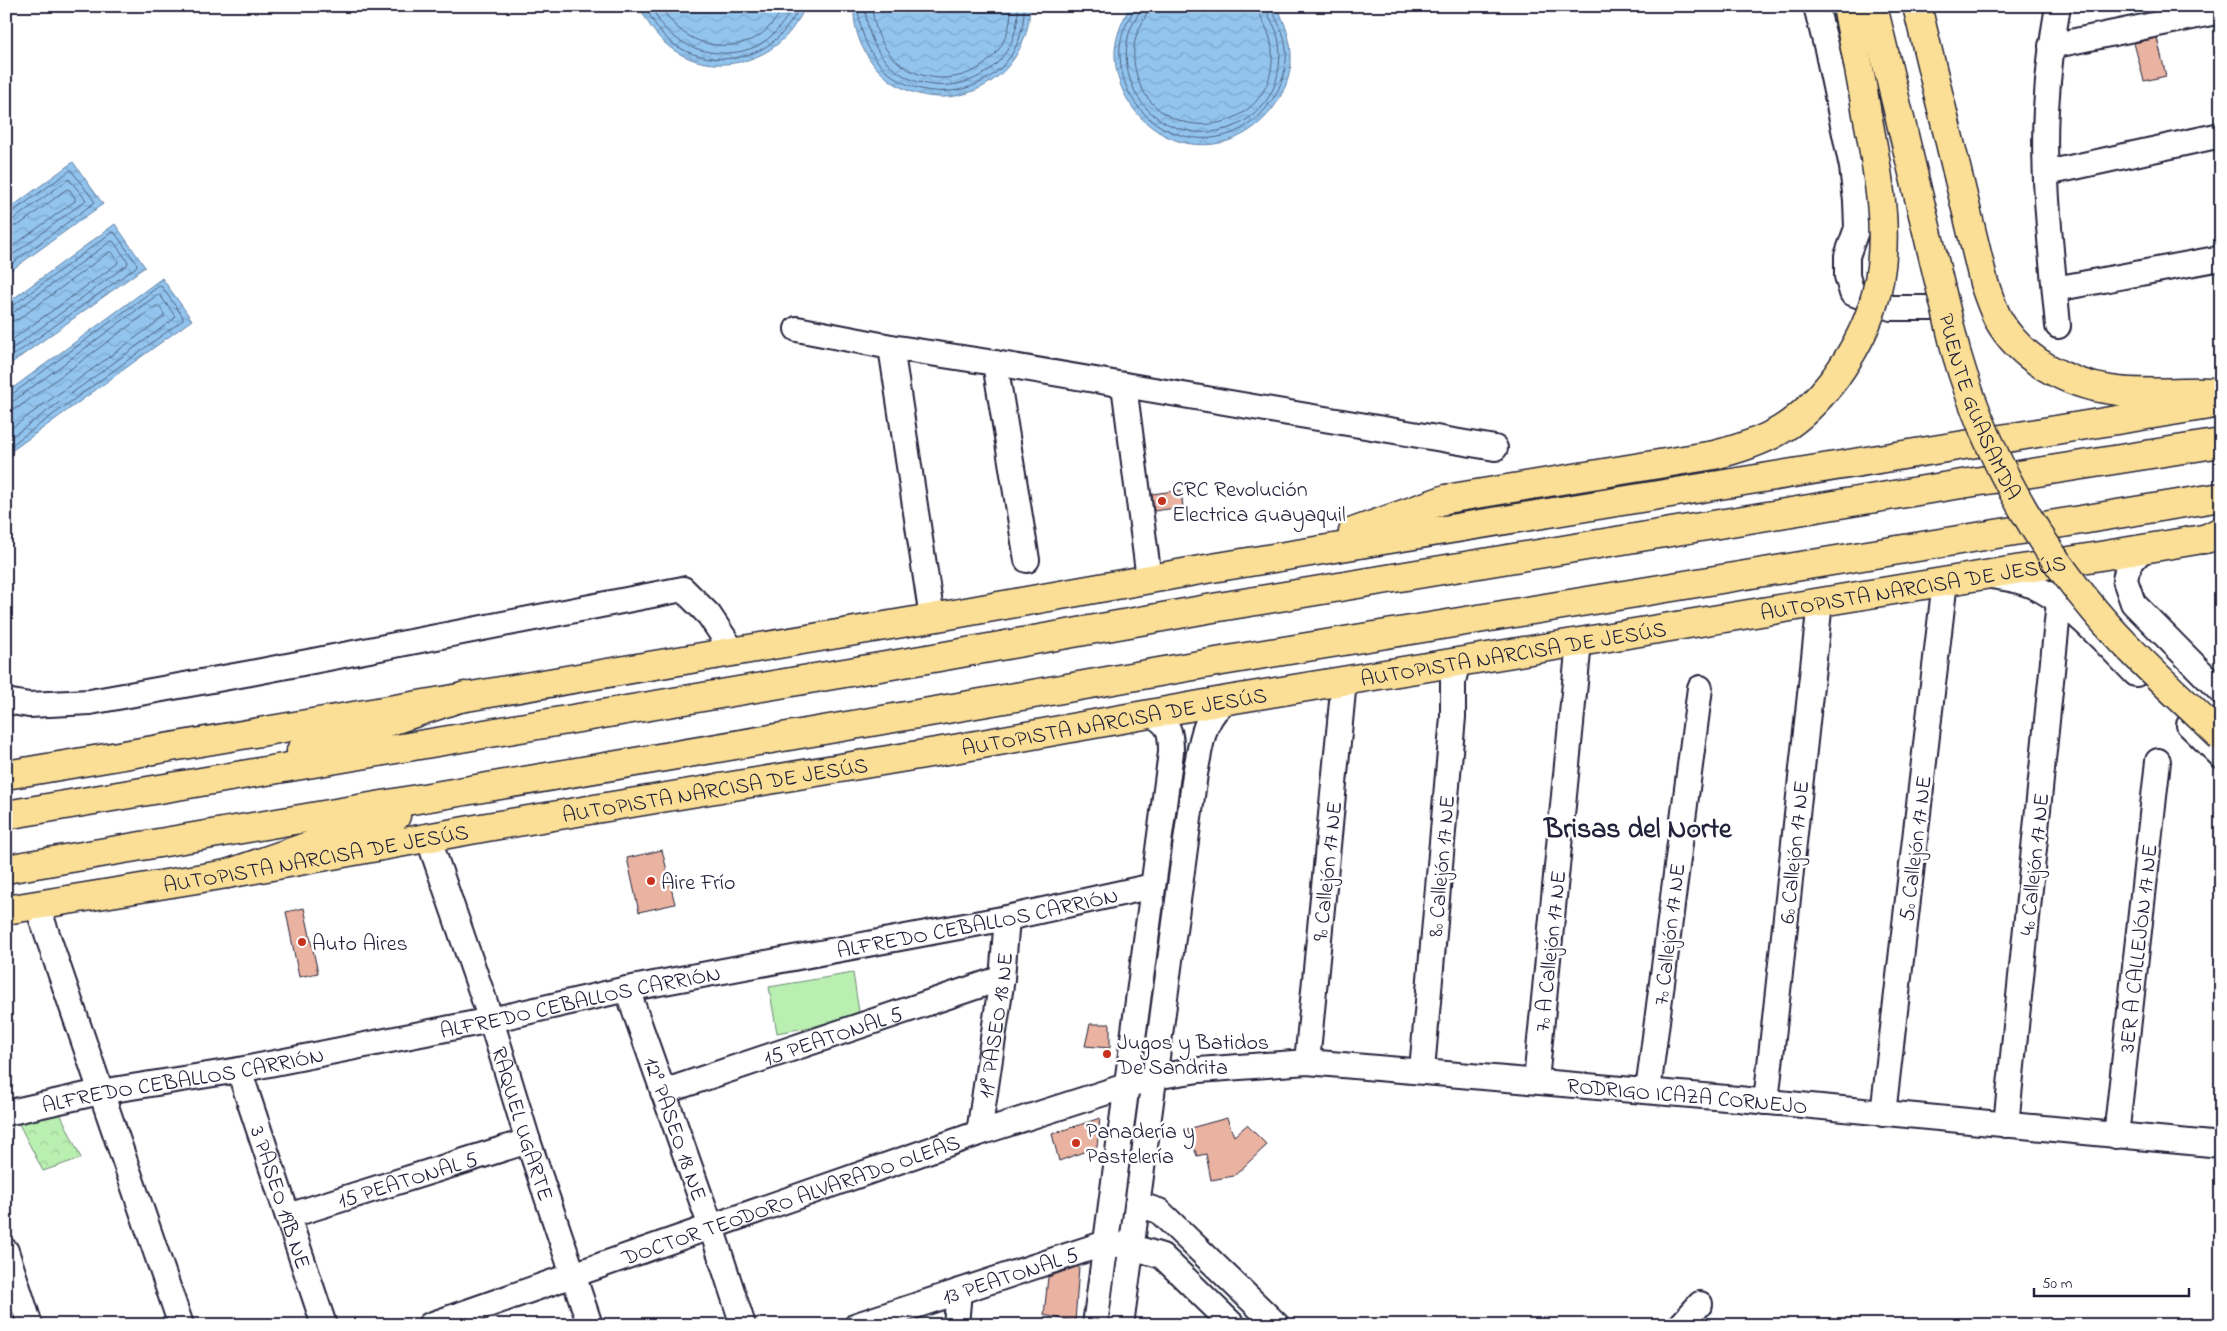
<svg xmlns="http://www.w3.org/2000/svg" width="2227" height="1331" viewBox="0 0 2227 1331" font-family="'Indie Flower',sans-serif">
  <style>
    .forest { fill: url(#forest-crowns); stroke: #6e8876 }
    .pitch { fill: #b9efb0; stroke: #6e8876 }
    .water { fill: url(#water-waves); stroke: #6583a6 }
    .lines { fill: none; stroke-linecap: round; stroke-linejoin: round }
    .shore { stroke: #4f6383; stroke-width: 1 }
    .building { fill: #eab2a0; stroke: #22223b }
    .minor-casing { stroke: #22223b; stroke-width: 28 }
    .major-casing { stroke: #22223b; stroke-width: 31 }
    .highway-casing { stroke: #22223b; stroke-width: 31 }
    .minor { stroke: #fff; stroke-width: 24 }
    .major { stroke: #fbdf96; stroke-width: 28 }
    .highway { stroke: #fbdf96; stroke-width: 28 }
    .major-bridge-casing { stroke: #22223b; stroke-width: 31; stroke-linecap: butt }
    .major-bridge { stroke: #fbdf96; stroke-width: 28 }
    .poi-dot { fill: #c8321e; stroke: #fff; stroke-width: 2 }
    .labels { text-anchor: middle; stroke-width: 5; stroke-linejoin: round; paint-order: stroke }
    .street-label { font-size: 22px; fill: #22223b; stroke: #fff }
    .poi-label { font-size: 22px; fill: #22223b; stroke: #fff; text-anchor: start }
    .district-label { font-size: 28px; font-weight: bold; fill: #22223b; stroke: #fff }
  </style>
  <defs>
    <pattern id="forest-crowns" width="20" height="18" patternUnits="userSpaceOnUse" patternTransform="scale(1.25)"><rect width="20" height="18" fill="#b9efb0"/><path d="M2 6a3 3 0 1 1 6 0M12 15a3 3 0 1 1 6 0" fill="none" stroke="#9fcd98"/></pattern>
    <pattern id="water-waves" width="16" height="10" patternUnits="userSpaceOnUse" patternTransform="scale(1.25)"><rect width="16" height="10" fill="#92c4ee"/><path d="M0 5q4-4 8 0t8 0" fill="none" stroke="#7ea8cd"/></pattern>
  </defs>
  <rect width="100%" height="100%" fill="#fff"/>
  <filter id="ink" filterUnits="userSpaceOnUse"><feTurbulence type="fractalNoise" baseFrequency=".02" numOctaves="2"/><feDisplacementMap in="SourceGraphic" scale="10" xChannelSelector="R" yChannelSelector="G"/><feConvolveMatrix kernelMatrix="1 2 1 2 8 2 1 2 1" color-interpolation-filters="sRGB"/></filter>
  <g filter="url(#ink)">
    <!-- forest -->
    <path class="forest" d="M60,1113l21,45 -38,13 -24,-47z"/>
    <!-- pitch -->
    <path class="pitch" d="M853,973l7,45 -83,15 -8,-46z"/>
    <!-- water -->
    <g class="water">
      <path d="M639,6h166c-2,8 -7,14 -11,20 -25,38 -81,50 -119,25 -17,-11 -27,-27 -36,-45z"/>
      <path d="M854,6h175c2,18 -5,36 -14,51 -37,56 -119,53 -151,-7 -7,-13 -11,-29 -10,-44z"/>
      <path d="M1130,6h147c8,18 15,35 14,55 -2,40 -37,78 -77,83 -52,7 -97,-36 -99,-87 -1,-19 7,-35 15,-51z"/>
      <path d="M73,162l30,42 -97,70v-63z"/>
      <path d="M115,224l30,43 -139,100v-63z"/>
      <path d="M162,278l30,42 -186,135v-62z"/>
    </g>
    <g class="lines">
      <!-- shore -->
      <g class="shore">
        <path d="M645,6c8,16 17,32 33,41 38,22 88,13 112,-24 4,-6 8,-11 10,-17"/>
        <path d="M652,6c3,6 5,13 9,18 22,28 64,37 96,22 16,-8 28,-24 36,-40"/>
        <path d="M661,6c17,34 56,49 92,33 14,-6 23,-20 32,-33"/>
        <path d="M858,6c6,119 169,109 166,0"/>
        <path d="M865,6c5,111 156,101 153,0"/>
        <path d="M872,6c7,101 141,91 139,0"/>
        <path d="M1134,6c-1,8 -6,14 -9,21 -4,8 -6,21 -5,30 4,82 107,112 152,43 8,-11 13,-26 14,-39 1,-9 -1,-22 -4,-30 -3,-8 -9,-16 -10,-25"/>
        <path d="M1140,6c0,9 -7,16 -10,24 -5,15 -5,35 0,49 20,67 116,72 144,8 6,-16 8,-37 3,-53 -2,-10 -10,-17 -11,-28"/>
        <path d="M1148,6c-1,10 -6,17 -10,25 -6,13 -5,32 -1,45 17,61 105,65 130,8 6,-14 7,-35 2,-49 -3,-10 -10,-18 -10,-29"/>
        <path d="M6,214l5,-1 60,-43 24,32 -89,66"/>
        <path d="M6,221l8,-2 55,-40 17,21 -80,60"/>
        <path d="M6,228l13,-3 48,-36 3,1 5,8v3l-69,50"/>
        <path d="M6,308l5,-1 101,-75 3,1 22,31 -1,3 -130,94"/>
        <path d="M6,314l8,-2 97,-71 3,1 14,20 -1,3 -121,88"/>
        <path d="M6,322l13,-3 90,-67h3l6,9 -1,3 -111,80"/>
        <path d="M6,396l5,-1 148,-109 3,1 21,30v3l-177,129"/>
        <path d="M6,403l9,-3 142,-105h3l15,21 -1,3 -168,122"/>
        <path d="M6,410l13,-3 137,-101h3l5,8v3l-158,115"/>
      </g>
    </g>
    <!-- building -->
    <g class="building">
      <path d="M2157,38l9,38 -22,5 -10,-38z"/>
      <path d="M1181,490l2,17 -29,4 -2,-17z"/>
      <path d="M662,850l13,54 -36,8 -12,-54z"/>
      <path d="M304,908l14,65 -19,4 -13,-65z"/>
      <path d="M1090,1024h20v24l-25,-2z"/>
      <path d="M1100,1118l-3,29 -38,14 -7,-27z"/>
      <path d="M1227,1118l7,18 13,-11 20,20 -33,31 -23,4 -5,-26 -9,2 -10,-27z"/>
      <path d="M1079,1266l-4,56 -31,-7 4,-38z"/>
    </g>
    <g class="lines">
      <!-- minor casing -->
      <g class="minor-casing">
        <g id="minor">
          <path d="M1816,6l11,43 25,118 4,34 1,27 -10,28v20l5,17 39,15h55"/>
          <path d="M2058,6c-6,34 -10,68 -12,103 -4,69 6,148 12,217"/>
          <path d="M2051,46l170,-35"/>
          <path d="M2047,173l174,-38"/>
          <path d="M2055,289l166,-31"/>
          <path d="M797,329l94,18 104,16 500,85"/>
          <path d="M891,347l41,271"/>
          <path d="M995,363l32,197"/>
          <path d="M1124,385l25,194"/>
          <path d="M2142,550l-10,11 -5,9 -2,10 8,23 88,89"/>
          <path d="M1992,576c10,2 21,3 30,6 43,13 83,61 114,92"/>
          <path d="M6,701l23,4 61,-3 161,-29 432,-84 26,26 24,36"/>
          <path d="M2189,725l32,31"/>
          <path id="s1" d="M428,837l63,183 37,121 62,184"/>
          <path d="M37,905l144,420"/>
          <path id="s2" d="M627,989l84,238 32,98"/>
          <path d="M1307,1062l37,-381"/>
          <path id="s3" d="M239,1070l85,255"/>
          <path d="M1422,1070l31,-353v-36l5,-19"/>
          <path d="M1536,1081l43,-439"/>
          <path d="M1648,1091l52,-403"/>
          <path id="s4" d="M663,1092l339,-114"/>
          <path d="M1766,1102l54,-500"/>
          <path id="s5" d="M6,1113l94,-21 139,-22 252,-50 136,-31 380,-71 146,-32"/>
          <path d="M1883,1114l62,-533"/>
          <path d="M2006,1125l53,-523"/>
          <path id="s6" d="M979,1133l23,-155 5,-60"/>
          <path id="s7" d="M2116,1136l42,-375"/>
          <path d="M1137,1204l22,7 118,114"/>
          <path id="s8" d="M288,1216l240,-75"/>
          <path d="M6,1251l24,74"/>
          <path id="s9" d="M430,1325l549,-192 175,-56 45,-7 108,-8 431,37 483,46"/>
          <path id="s10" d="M857,1325l249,-82 26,4 30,9 71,69"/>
          <path d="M956,1325l3,-34"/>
          <path d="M1095,1325l76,-573c0,-21 -1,-27 -20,-38"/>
          <path d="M1121,1325l74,-551c6,-28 7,-59 33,-74"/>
          <path d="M1681,1325l19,-21"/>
        </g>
      </g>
      <!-- major casing -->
      <g class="major-casing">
        <g id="major">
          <path d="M1917,6l67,277c4,12 8,24 14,36 22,40 69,65 113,71 30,5 69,1 100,2"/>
          <path d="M1353,532l93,-33"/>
          <path d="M6,775l926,-157 274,-49 1015,-166"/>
          <path id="s11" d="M6,910l221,-36 260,-47 467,-78 274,-49 993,-164"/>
        </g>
      </g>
      <!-- highway casing -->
      <g class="highway-casing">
        <g id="highway">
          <path d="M2205,539l16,-8"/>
          <path d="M301,751l164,-55"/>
          <path d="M6,815l933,-158 274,-49 717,-119 291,-46"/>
          <path d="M6,869l941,-160 275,-48 999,-164"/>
          <path d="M227,874l169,-58"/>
        </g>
      </g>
      <!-- minor -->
      <use href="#minor" class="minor"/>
      <!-- major -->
      <use href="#major" class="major"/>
      <!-- highway -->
      <use href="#highway" class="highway"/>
      <!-- major-bridge casing -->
      <g class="major-bridge-casing">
        <g id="major-bridge">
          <path id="s12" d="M1873,6l83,346c28,96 74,182 139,259 38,45 84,85 126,126"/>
          <path d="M1446,499l268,-44c57,-14 85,-30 121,-77 15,-21 29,-45 37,-70 21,-62 7,-131 -5,-194 -6,-36 -13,-72 -20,-108"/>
        </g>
      </g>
      <!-- major-bridge -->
      <use href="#major-bridge" class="major-bridge"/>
    </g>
  </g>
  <!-- markers -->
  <g class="poi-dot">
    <circle cx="1162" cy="501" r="5"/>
    <circle cx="651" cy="881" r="5"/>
    <circle cx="302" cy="942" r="5"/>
    <circle cx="1107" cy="1054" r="5"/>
    <circle cx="1076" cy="1143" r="5"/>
  </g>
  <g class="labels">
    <!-- street labels -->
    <g class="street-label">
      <text dy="8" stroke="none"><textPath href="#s12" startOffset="415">PUENTE GUASAMDA</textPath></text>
      <text dy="8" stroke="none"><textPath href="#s11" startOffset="1934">AUTOPISTA NARCISA DE JESÚS</textPath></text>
      <text dy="8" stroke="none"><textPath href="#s11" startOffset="1529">AUTOPISTA NARCISA DE JESÚS</textPath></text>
      <text dy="8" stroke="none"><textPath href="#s11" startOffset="1124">AUTOPISTA NARCISA DE JESÚS</textPath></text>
      <text dy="8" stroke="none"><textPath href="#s11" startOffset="719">AUTOPISTA NARCISA DE JESÚS</textPath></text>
      <text transform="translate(1914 848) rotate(-83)" y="8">5º Callejón 17 NE</text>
      <text transform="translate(1793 852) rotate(-84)" y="8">6º Callejón 17 NE</text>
      <text dy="8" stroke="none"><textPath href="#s11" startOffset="314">AUTOPISTA NARCISA DE JESÚS</textPath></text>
      <text transform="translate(2033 864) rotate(-84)" y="8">4º Callejón 17 NE</text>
      <text transform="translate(1440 866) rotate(-85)" y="8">8º Callejón 17 NE</text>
      <text transform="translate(1326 871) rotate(-84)" y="8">9º Callejón 17 NE</text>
      <text dy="8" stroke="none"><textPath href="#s5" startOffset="990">ALFREDO CEBALLOS CARRIÓN</textPath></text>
      <text transform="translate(1668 934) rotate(-83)" y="8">7º Callejón 17 NE</text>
      <text dy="8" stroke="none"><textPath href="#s7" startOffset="189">3ER A CALLEJÓN 17 NE</textPath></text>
      <text transform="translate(1549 951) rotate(-84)" y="8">7º A Callejón 17 NE</text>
      <text dy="8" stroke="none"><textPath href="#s5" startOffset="585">ALFREDO CEBALLOS CARRIÓN</textPath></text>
      <text dy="8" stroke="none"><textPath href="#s6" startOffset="109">11° PASEO 18 NE</textPath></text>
      <text dy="8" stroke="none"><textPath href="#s4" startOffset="179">15 PEATONAL 5</textPath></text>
      <text dy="8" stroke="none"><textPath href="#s5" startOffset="180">ALFREDO CEBALLOS CARRIÓN</textPath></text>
      <text dy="8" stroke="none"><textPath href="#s9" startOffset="1301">RODRIGO ICAZA CORNEJO</textPath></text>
      <text dy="8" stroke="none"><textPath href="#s1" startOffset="302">RAQUEL UGARTE</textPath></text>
      <text dy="8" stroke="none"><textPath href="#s2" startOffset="148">12° PASEO 18 NE</textPath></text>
      <text dy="8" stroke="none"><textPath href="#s8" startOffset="125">15 PEATONAL 5</textPath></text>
      <text dy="8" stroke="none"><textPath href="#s3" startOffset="134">3 PASEO 19B NE</textPath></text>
      <text dy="8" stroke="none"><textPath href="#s9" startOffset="382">DOCTOR TEODORO ALVARADO OLEAS</textPath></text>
      <text dy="8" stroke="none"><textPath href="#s10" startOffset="161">13 PEATONAL 5</textPath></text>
    </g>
    <!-- poi labels -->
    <g class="poi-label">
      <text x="1172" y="496">CRC Revolución<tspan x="1172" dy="25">Electrica Guayaquil</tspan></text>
      <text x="661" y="889">Aire Frío</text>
      <text x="312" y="950">Auto Aires</text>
      <text x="1117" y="1049">Jugos y Batidos<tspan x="1117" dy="25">De Sandrita</tspan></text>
      <text x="1086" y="1138">Panadería y<tspan x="1086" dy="25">Pastelería</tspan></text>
    </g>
    <!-- district labels -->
    <g class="district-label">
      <text x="1638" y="837">Brisas del Norte</text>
    </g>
  </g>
  <!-- margin -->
  <rect width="2227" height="1331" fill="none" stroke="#fff" stroke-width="25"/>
  <rect x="12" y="12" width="2202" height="1306" fill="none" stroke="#22223b" stroke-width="2" filter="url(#ink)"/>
  <!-- scale -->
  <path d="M2034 1288v8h155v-8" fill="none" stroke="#22223b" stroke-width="2.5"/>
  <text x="2042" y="1288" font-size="15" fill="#22223b" stroke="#ffffff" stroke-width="4" paint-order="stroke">50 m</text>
</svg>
